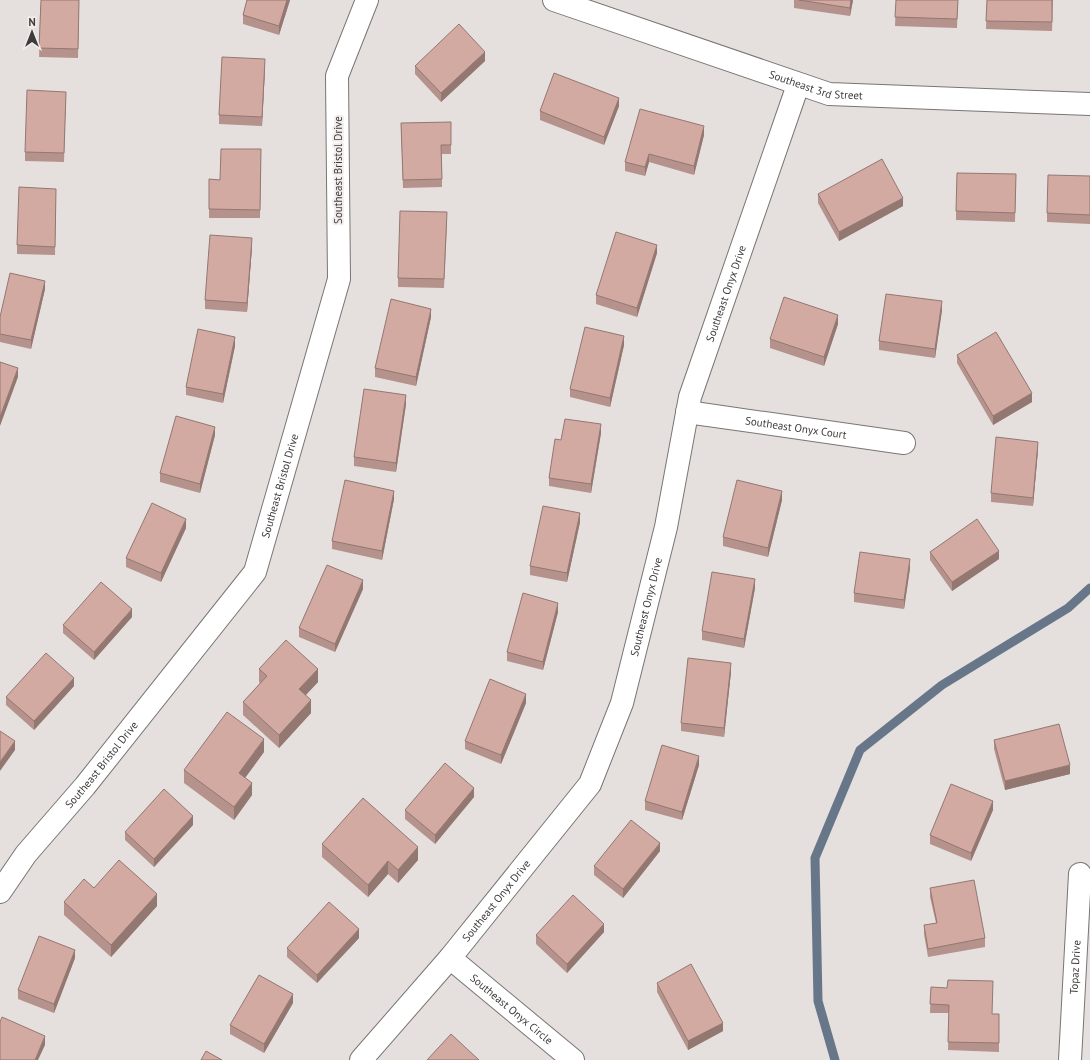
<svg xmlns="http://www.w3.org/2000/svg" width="1090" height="1060" viewBox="0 0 1090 1060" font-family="'PT Sans',sans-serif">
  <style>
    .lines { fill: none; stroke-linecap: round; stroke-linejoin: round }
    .stream { stroke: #677789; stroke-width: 9 }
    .minor-casing { stroke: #797573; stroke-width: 24 }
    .minor { stroke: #fff; stroke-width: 22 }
    .wall { fill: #b5928b }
    .shaded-wall { fill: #937771 }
    .building { fill: #d2aaa2; stroke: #937771 }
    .labels { text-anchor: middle; stroke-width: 4; stroke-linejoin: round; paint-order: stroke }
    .street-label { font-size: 11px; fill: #3e3c3b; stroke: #f2edeb }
  </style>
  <rect width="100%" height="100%" fill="#e5e0de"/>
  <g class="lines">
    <!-- stream -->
    <path class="stream" d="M835,1060l-17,-59 -3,-143 45,-108 82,-65 126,-77 22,-20"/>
    <!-- minor casing -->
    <g class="minor-casing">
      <g id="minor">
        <path id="s1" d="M554,0l275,94 261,10"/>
        <path id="s2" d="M687,412l217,31"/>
        <path id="s3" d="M0,892l26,-38 59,-68 170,-214 84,-293 -2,-203 30,-76"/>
        <path id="s4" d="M450,958l123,102"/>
        <path id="s5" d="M361,1060l89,-102 140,-174 32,-81 44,-176 24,-130 108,-312"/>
        <path id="s6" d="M1070,1060l10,-186"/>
      </g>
    </g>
    <!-- minor -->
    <use href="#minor" class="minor"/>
  </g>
  <!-- wall -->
  <g class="wall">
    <path d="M41,0h38l-1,58 -39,-1z"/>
    <path d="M247,0h43l-11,35 -36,-11v-9z"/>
    <path d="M794,0h59l-3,16 -56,-8z"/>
    <path d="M896,0h62l-1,28 -62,-2z"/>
    <path d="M987,0h66l-1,31 -66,-2z"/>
    <path d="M485,61l-44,41 -26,-28v-8z"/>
    <path d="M265,68l-3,58 -43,-2v-9z"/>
    <path d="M66,92l-2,70 -39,-1v-9z"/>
    <path d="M619,106l-15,39 -64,-25v-9z"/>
    <path d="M401,123l50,22v9h-9v33l-39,1z"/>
    <path d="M704,135l-10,40 -45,-13 -4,14 -20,-5v-9z"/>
    <path d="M261,149l-1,69h-51v-39l11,1z"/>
    <path d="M1016,174l-1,48 -59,-2v-9z"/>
    <path d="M1090,176v48l-43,-2v-9z"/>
    <path d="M56,189l-1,66 -38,-1v-9z"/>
    <path d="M818,194l85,12 -64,35 -21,-38z"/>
    <path d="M447,221l-3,67 -46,-1v-9z"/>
    <path d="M252,247l-5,65 -42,-3v-9z"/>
    <path d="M657,253l-20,64 -41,-13v-9z"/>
    <path d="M45,289l-14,60 -31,-7v-25z"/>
    <path d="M942,310l-7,48 -56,-8v-9z"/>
    <path d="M431,317l-15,69 -41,-9v-9z"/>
    <path d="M838,324l-14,42 -54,-18v-9z"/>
    <path d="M624,345l-14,62 -40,-10v-8z"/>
    <path d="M235,346l-12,57 -37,-8v-8z"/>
    <path d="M957,355l75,47 -39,23 -36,-62z"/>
    <path d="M406,404l-10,68 -42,-6v-9z"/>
    <path d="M601,433l-10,60 -42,-7v-8l12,-38z"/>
    <path d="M215,435l-15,58 -40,-11v-9z"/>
    <path d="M1038,450l-5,56 -42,-4v-9z"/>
    <path d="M394,499l-12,61 -50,-11v-8z"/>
    <path d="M782,500l-14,57 -45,-11v-9z"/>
    <path d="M580,522l-13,60 -37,-7v-9z"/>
    <path d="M186,528l-25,54 -35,-15v-9z"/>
    <path d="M930,552l69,7 -47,32 -22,-31z"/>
    <path d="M910,568l-6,41 -50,-7v-9z"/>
    <path d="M755,588l-11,60 -42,-8v-9z"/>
    <path d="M363,589l-28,63 -36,-15v-9z"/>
    <path d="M558,612l-15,58 -36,-9v-9z"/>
    <path d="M132,617l-38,43 -31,-27v-8z"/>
    <path d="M259,669l59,13 -12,13 5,18 -32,35 -36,-33v-13l17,-19 -1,-1z"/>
    <path d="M731,672l-7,65 -43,-6v-8z"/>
    <path d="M74,686l-40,44 -28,-25v-8z"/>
    <path d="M526,703l-25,61 -36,-15v-8z"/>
    <path d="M994,740l76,34 -65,16 -11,-41z"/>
    <path d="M264,752l-19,26 7,17 -18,25 -50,-37v-13z"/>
    <path d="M699,765l-17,55 -37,-10v-9z"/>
    <path d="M474,797l-39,47 -30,-25v-9z"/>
    <path d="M993,810l-22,51 -41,-17v-9z"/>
    <path d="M193,825l-39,42 -29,-27v-8z"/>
    <path d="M322,844l96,16 -20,23 -10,-9 -20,23 -46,-40z"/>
    <path d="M660,851l-37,47 -29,-23v-9z"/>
    <path d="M94,888l63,18 -46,51 -47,-42v-13z"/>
    <path d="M930,888l55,50v9l-57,10 -4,-23v-9l12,-2 -6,-26z"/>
    <path d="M604,932l-37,41 -31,-29v-9z"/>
    <path d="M359,938l-42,45 -30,-26v-9z"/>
    <path d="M75,958l-21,55 -36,-14v-9z"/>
    <path d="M657,983l66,48 -35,19 -31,-58z"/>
    <path d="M931,987l61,27h7v38l-51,-2 1,-37h-19z"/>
    <path d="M293,1003l-29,50 -34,-19v-9z"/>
  </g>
  <!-- shaded-wall -->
  <g class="shaded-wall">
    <path d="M287,0h3l-11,35v-9z"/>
    <path d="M851,0h2l-3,16v-8z"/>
    <path d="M485,52v9l-44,41v-9z"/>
    <path d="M265,59v9l-3,58v-9z"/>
    <path d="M619,98v8l-15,39v-8z"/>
    <path d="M704,126v9l-10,40v-9z"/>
    <path d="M649,154v8l-4,14v-9z"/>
    <path d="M903,198v8l-64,35v-9z"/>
    <path d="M252,238v9l-5,65v-9z"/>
    <path d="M657,245v8l-20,64v-9z"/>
    <path d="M45,281v8l-14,60v-9z"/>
    <path d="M942,301v9l-7,48v-9z"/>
    <path d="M431,309v8l-15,69v-9z"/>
    <path d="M838,315v9l-14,42v-9z"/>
    <path d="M624,336v9l-14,62v-9z"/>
    <path d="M235,337v9l-12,57v-9z"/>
    <path d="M18,368v9l-18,49v-9z"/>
    <path d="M1032,393v9l-39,23v-9z"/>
    <path d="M406,395v9l-10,68v-9z"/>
    <path d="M601,424v9l-10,60v-9z"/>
    <path d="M215,427v8l-15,58v-9z"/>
    <path d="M1038,442v8l-5,56v-8z"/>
    <path d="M394,491v8l-12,61v-9z"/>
    <path d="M782,491v9l-14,57v-9z"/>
    <path d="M580,513v9l-13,60v-9z"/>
    <path d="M186,519v9l-25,54v-9z"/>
    <path d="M999,551v8l-47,32v-9z"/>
    <path d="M910,559v9l-6,41v-9z"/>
    <path d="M755,579v9l-11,60v-9z"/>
    <path d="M363,580v9l-28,63v-8z"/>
    <path d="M558,603v9l-15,58v-8z"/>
    <path d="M132,609v8l-38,43v-8z"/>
    <path d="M731,663v9l-7,65v-9z"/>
    <path d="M318,669v13l-19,20v-13z"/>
    <path d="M74,678v8l-40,44v-9z"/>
    <path d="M526,694v9l-25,61v-9z"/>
    <path d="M311,700v13l-32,35v-13z"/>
    <path d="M264,739v13l-25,34v-13z"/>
    <path d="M15,741v9l-15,21v-9z"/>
    <path d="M699,756v9l-17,55v-8z"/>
    <path d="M1070,765v9l-65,16v-9z"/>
    <path d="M252,783v12l-18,25v-13z"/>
    <path d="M474,788v9l-39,47v-9z"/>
    <path d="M993,801v9l-22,51v-8z"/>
    <path d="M193,816v9l-39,42v-8z"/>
    <path d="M660,843v8l-37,47v-9z"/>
    <path d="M418,847v13l-20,23v-13z"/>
    <path d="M388,861v13l-20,23v-12z"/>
    <path d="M157,894v12l-46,51v-12z"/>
    <path d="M604,924v8l-37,41v-9z"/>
    <path d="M359,929v9l-42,45v-8z"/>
    <path d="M75,950v8l-21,55v-9z"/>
    <path d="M293,994v9l-29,50v-9z"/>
    <path d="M723,1023v8l-35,19v-9z"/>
    <path d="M45,1036v9l-7,15h-3z"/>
  </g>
  <!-- building -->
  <g class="building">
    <path d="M41,0h38l-1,49 -39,-1z"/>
    <path d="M247,0h40l-8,26 -36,-11z"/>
    <path d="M799,0h52l-1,8z"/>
    <path d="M896,0h62l-1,19 -62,-2z"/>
    <path d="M987,0h65v22l-66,-1z"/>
    <path d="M459,24l26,28 -44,41 -26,-27z"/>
    <path d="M222,57l43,2 -3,58 -43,-2z"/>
    <path d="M554,73l65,25 -15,39 -64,-26z"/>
    <path d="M27,90l39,2 -2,61 -39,-1z"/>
    <path d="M640,109l64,17 -10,40 -45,-12 -4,13 -20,-5z"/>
    <path d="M451,122v23h-10l1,34 -39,1 -2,-57z"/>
    <path d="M221,149h40l-1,61 -51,-1v-30l11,1z"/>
    <path d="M882,159l21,39 -64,34 -21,-38z"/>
    <path d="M957,173l59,1 -1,39 -59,-2z"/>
    <path d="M1048,175l42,1v39l-43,-2z"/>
    <path d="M19,187l37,2 -1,58 -38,-2z"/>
    <path d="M400,211l47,1 -3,67 -46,-1z"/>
    <path d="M616,232l41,13 -20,63 -41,-13z"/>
    <path d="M210,235l42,3 -5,65 -42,-3z"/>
    <path d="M10,273l35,8 -14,59 -31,-6v-17z"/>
    <path d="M886,294l56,7 -7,48 -56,-8z"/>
    <path d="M784,297l54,18 -14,42 -54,-18z"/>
    <path d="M391,299l40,10 -15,68 -41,-9z"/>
    <path d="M585,327l39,9 -14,62 -40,-9z"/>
    <path d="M198,329l37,8 -12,57 -37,-7z"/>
    <path d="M996,332l36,61 -39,23 -36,-61z"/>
    <path d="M0,362l18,6 -18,49z"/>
    <path d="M364,389l42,6 -10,68 -42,-6z"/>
    <path d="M176,416l39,11 -15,57 -40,-11z"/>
    <path d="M565,419l36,5 -10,60 -42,-6 6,-39 6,1z"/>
    <path d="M996,437l42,5 -5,56 -42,-5z"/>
    <path d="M345,480l49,11 -12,60 -50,-10z"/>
    <path d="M737,480l45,11 -14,57 -45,-11z"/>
    <path d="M152,503l34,16 -25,54 -35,-15z"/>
    <path d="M543,506l37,7 -13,60 -37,-7z"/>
    <path d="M977,519l22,32 -47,31 -22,-30z"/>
    <path d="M860,552l50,7 -6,41 -50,-7z"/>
    <path d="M327,565l36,15 -28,64 -36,-16z"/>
    <path d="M712,572l43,7 -11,60 -42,-8z"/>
    <path d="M101,582l31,27 -38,43 -31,-27z"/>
    <path d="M523,593l35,10 -15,59 -36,-10z"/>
    <path d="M286,640l32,29 -19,20 12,11 -32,35 -36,-33 24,-26 -8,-7z"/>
    <path d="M46,653l28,25 -40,43 -28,-24z"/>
    <path d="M688,658l43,5 -7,65 -43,-5z"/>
    <path d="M490,679l36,15 -25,61 -36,-14z"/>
    <path d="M227,712l37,27 -25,34 13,10 -18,24 -50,-37z"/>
    <path d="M1059,724l11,41 -65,16 -11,-41z"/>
    <path d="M0,731l15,10 -15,21z"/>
    <path d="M662,745l37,11 -17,56 -37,-11z"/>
    <path d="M445,763l29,25 -39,47 -30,-25z"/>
    <path d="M951,784l42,17 -22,52 -41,-18z"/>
    <path d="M164,789l29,27 -39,43 -29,-27z"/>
    <path d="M363,798l55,49 -20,23 -10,-9 -20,24 -46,-41z"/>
    <path d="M631,820l29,23 -37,46 -29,-23z"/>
    <path d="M119,860l38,34 -46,51 -47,-43 20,-23 10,9z"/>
    <path d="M974,880l11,58 -57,11 -4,-24 13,-2 -7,-35z"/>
    <path d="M573,895l31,29 -37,40 -31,-29z"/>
    <path d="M329,902l30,27 -42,46 -30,-27z"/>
    <path d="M39,936l36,14 -21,54 -36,-14z"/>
    <path d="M691,964l32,59 -35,18 -31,-58z"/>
    <path d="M259,975l34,19 -29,50 -34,-19z"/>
    <path d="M948,980l45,1 -1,33h7v29l-51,-1 1,-37 -19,-1 1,-17 16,1z"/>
    <path d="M2,1017l43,19 -10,24h-35v-38z"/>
    <path d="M451,1034l28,26h-52z"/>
    <path d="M206,1051l16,9h-21z"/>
  </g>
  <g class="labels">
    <!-- street labels -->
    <g class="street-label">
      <text dy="4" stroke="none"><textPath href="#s1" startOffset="276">Southeast 3rd Street</textPath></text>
      <text transform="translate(338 170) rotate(-90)" y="4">Southeast Bristol Drive</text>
      <text dy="4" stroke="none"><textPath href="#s5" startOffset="869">Southeast Onyx Drive</textPath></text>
      <text dy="4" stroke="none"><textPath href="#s2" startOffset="110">Southeast Onyx Court</textPath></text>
      <text dy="4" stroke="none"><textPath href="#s3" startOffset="499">Southeast Bristol Drive</textPath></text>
      <text dy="4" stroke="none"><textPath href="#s5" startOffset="545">Southeast Onyx Drive</textPath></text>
      <text dy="4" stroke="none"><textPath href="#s3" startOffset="163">Southeast Bristol Drive</textPath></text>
      <text dy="4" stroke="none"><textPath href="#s5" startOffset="209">Southeast Onyx Drive</textPath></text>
      <text dy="4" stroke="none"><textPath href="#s6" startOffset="93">Topaz Drive</textPath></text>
      <text dy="4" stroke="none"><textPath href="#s4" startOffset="80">Southeast Onyx Circle</textPath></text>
    </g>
  </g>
  <!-- north arrow -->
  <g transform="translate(32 32)" stroke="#f2edeb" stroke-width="3" paint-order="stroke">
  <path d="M0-3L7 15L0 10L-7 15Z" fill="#3e3c3b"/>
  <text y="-6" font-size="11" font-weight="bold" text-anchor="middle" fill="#3e3c3b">N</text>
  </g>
</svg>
